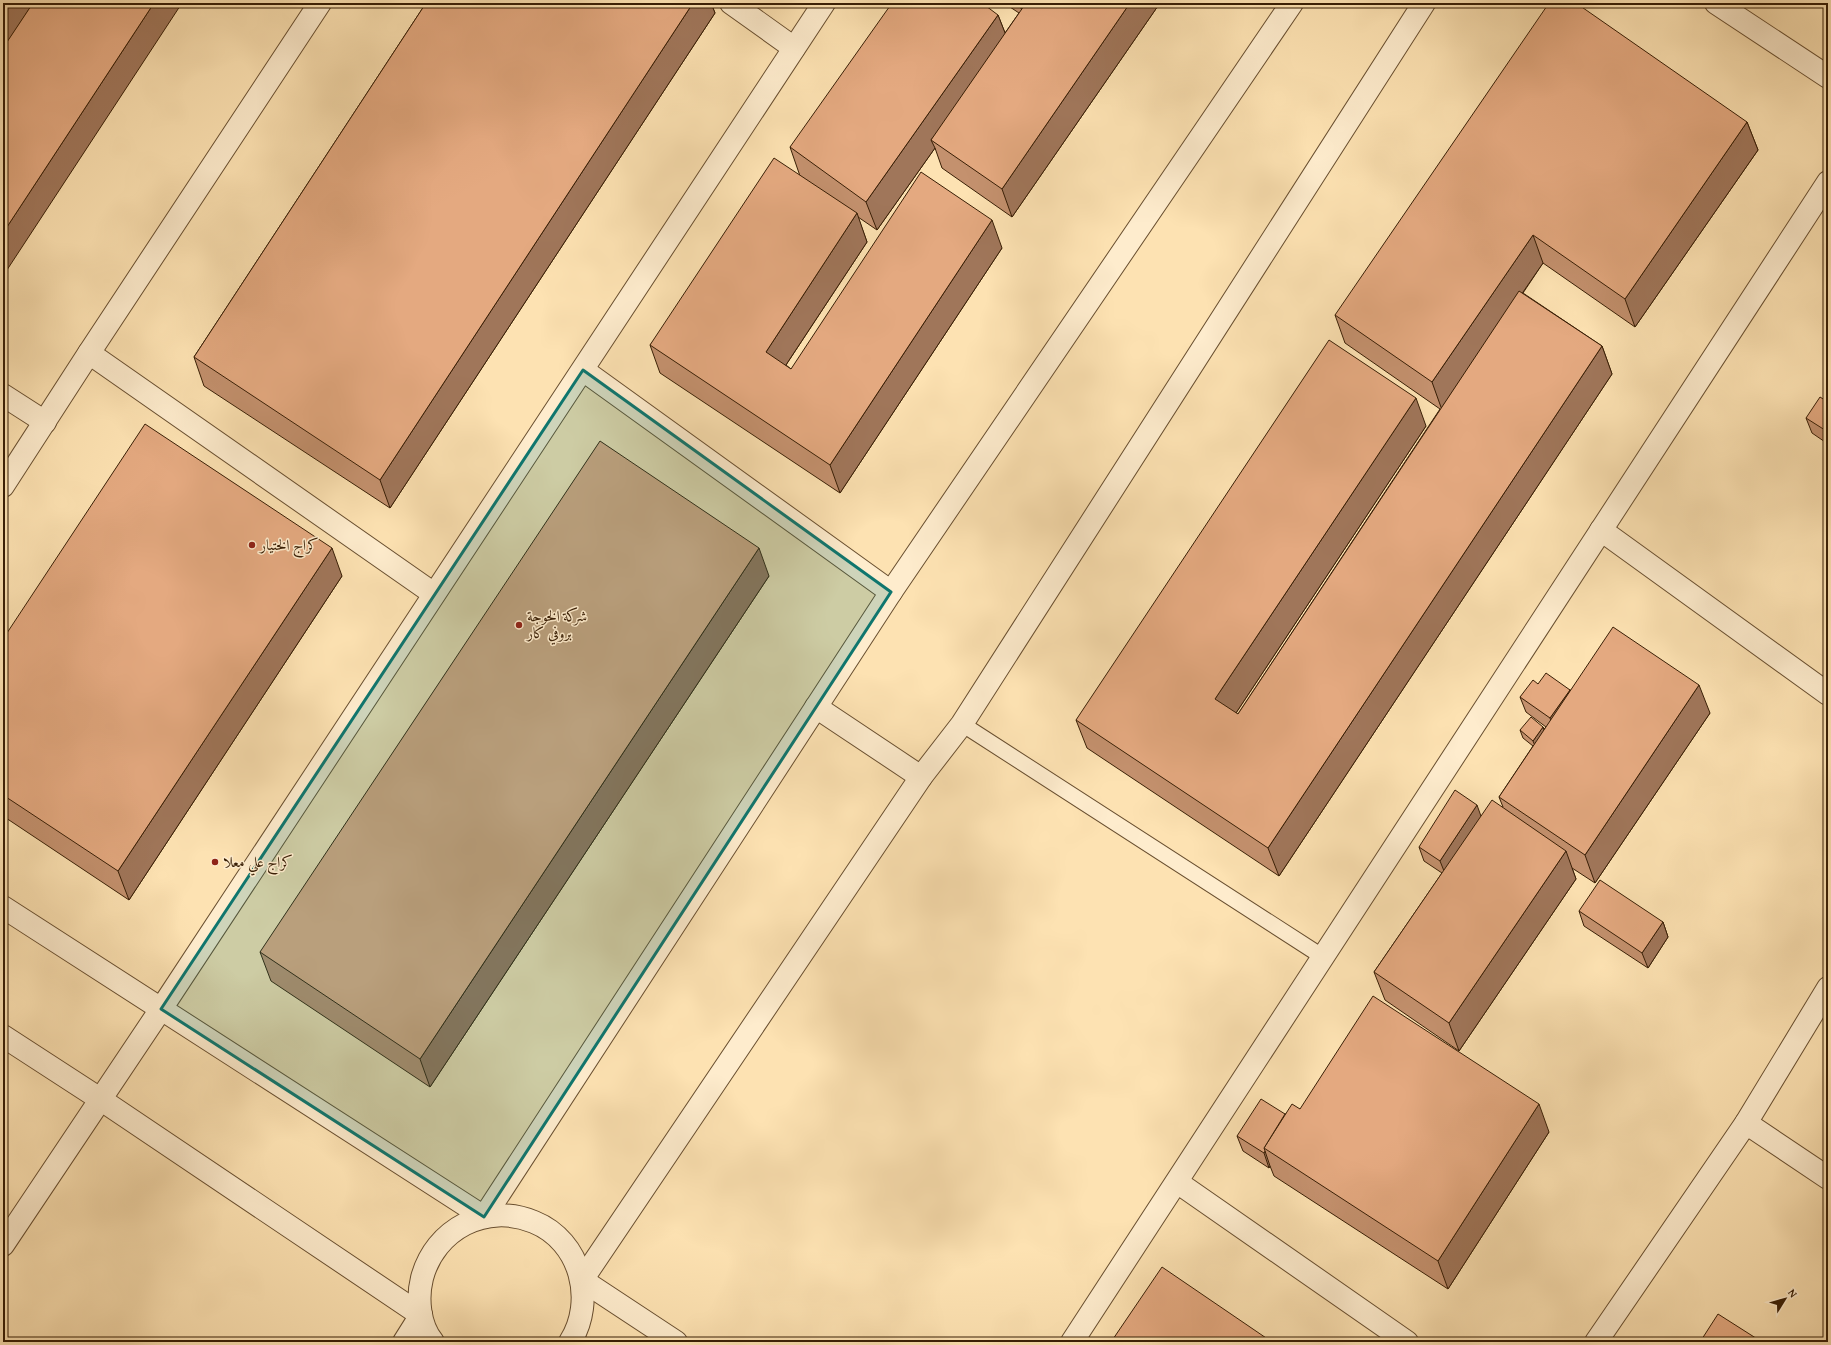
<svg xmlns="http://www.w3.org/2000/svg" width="1831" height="1345" viewBox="0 0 1831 1345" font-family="'Gentium Book Plus',Amiri,serif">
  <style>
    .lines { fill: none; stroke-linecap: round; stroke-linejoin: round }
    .service-casing { stroke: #694f30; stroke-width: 17 }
    .minor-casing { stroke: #694f30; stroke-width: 24 }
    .tertiary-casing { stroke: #694f30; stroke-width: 24 }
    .service { stroke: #feeccd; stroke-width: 15 }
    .minor { stroke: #feeccd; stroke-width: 22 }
    .tertiary { stroke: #feeccd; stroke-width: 22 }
    .wall { fill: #c4916e; stroke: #381e05 }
    .shaded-wall { fill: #a0765a; stroke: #381e05 }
    .building { fill: #e4a980; stroke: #381e05 }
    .marked { fill: #0f766e; fill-opacity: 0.2; stroke: #0f766e; stroke-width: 3; stroke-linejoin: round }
    .poi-dot { fill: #8f2418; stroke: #feeccd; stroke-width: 1.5 }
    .labels { text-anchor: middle; stroke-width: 3; stroke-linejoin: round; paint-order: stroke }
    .poi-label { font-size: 15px; fill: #381e05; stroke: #feeccd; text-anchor: start }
  </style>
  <rect width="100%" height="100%" fill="#fde2b2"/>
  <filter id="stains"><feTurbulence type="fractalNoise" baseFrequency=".005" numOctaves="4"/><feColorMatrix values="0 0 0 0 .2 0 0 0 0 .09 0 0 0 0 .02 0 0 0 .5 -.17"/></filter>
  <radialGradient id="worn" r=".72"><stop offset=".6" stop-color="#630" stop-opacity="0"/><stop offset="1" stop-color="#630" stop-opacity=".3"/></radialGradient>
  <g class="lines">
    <!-- service casing -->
    <g class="service-casing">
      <path id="service" d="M962,724l361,233"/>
    </g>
    <!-- minor casing -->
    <g class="minor-casing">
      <g id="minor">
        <path d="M731,3l63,45"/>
        <path d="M1716,3l112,74"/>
        <path d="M89,353l345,241"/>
        <path d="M583,370l308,222"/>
        <path d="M3,395l42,27"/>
        <path d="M3,486l86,-133 231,-350"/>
        <path d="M1601,530l227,164"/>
        <path d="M816,707l105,70"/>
        <path d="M1746,1123l82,55"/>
        <path d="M1177,1182l230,160"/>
        <path d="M484,1217l407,-625 401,-589"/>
        <path d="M3,1245l158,-236 663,-1006"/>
        <path d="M582,1280l339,-503 41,-53 462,-721"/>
        <path d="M404,1342l17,-27"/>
        <path d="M1072,1342l756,-1160"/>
        <path d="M1596,1342l150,-219 82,-135"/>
      </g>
    </g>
    <!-- tertiary casing -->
    <g class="tertiary-casing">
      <g id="tertiary">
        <path d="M3,907l481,310"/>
        <path d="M3,1036l97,63 321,216"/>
        <path d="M582,1280l94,62"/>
        <path d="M433,1342c-14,-17 -16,-44 -11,-64 13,-49 64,-76 112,-56 47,19 62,79 36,120"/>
      </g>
    </g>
    <!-- service -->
    <use href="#service" class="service"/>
    <!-- minor -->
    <use href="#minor" class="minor"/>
    <!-- tertiary -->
    <use href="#tertiary" class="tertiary"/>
  </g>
  <!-- wall -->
  <g class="wall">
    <path d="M426,3h285l4,10 -325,495 -186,-122 -10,-29z"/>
    <path d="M1004,3h156l-148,214 -70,-49 -7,-20 -58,82 -19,-13 9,25 -81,123 5,4 211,-121 -162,245 -180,-120 -10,-28 150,-169 -10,-29 208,-132 7,18 14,-20z"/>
    <path d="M1747,122l11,28 -123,177 -92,-64 -20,30 79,53 10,28 -333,502 -192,-128 -11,-28 350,-294 -190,287 2,1 202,-305 -95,-66 -10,-28z"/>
    <path d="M1828,402v42l-16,-11 -6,-15z"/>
    <path d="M342,576l-213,324 -126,-84v-177z"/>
    <path d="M769,576l-339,511 -159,-106 -11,-29z"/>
    <path d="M1538,684l32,6 140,23 -115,170 -23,-15 4,11 -117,172 -74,-51 -11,-28 68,-99 -18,-12 -5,-14 62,-31 22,-9 -4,-10 34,-51 -10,-8 -3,-8 23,-3 1,2 2,-2 -20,-15 -6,-15z"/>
    <path d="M1579,911l84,11 5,15 -20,31 -64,-42z"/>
    <path d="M1300,1109l249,23 -101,157 -174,-113 -4,-10 -1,2 -26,-17 -6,-15 48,-22z"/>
  </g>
  <!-- shaded-wall -->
  <g class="shaded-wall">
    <path d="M4,3h29l-30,46v-44z"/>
    <path d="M154,3h28l-179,273v-43z"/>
    <path d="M693,3h18l4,10 -325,495 -10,-28z"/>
    <path d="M1019,3h14l-9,13z"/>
    <path d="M1130,3h30l-148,214 -10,-28z"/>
    <path d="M998,15l11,28 -78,97 4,8 -58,82 -11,-28z"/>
    <path d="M1747,122l11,28 -123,177 -10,-28z"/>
    <path d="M857,213l10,29 -91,138 -10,-28z"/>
    <path d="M992,220l10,28 -162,245 -10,-28z"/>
    <path d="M1533,235l10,28 -101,147 -10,-28z"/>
    <path d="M1602,346l10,28 -333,502 -11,-28z"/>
    <path d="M1416,398l10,28 -200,302 -11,-29z"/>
    <path d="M332,548l10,28 -213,324 -11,-29z"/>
    <path d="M759,548l10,28 -339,511 -10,-28z"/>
    <path d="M1699,685l11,28 -115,170 -10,-28z"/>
    <path d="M1570,690l-15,43 -5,-15z"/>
    <path d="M1543,727l3,8 -10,13 -3,-7z"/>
    <path d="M1477,805l5,14 -36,57 -6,-15z"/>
    <path d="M1566,851l10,28 -117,172 -10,-28z"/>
    <path d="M1663,922l5,15 -20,31 -6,-15z"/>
    <path d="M1539,1104l10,28 -101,157 -10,-28z"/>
    <path d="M1265,1151l5,15 -1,2 -5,-15z"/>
  </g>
  <!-- building -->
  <g class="building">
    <path d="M33,3h121l-151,230v-185z"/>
    <path d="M426,3h267l-313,477 -186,-123z"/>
    <path d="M892,3h90l16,12 -132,187 -76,-55z"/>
    <path d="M1026,3h104l-128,186 -71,-49z"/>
    <path d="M1549,3h27l171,119 -122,177 -92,-64 -101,147 -97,-67z"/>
    <path d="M774,158l83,55 -91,139 25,17 130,-197 71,48 -162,245 -180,-120z"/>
    <path d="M1519,291l83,55 -334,502 -192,-128 253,-380 87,58 -201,301 23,15z"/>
    <path d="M1820,397l8,5v30l-22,-14z"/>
    <path d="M145,424l187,124 -214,323 -115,-76v-156z"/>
    <path d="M600,441l159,107 -339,511 -160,-107z"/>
    <path d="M1613,627l86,58 -114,170 -86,-58z"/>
    <path d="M1546,673l24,17 -20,28 -30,-21 13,-17 5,4z"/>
    <path d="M1531,717l12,10 -10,14 -13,-11z"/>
    <path d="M1455,790l22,15 -37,56 -21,-14z"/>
    <path d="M1492,800l74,51 -117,172 -75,-51z"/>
    <path d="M1600,880l63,42 -21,31 -63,-42z"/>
    <path d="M1373,996l166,108 -101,157 -174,-113 28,-44 8,5z"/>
    <path d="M1261,1099l24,15 -21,34 1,3 -1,2 -27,-17z"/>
    <path d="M1162,1267l110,75h-161z"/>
    <path d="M1718,1314l44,28h-62z"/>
  </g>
  <!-- marked area -->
  <path class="marked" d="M583,370l308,222 -407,625 -323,-208z"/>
  <!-- markers -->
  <g class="poi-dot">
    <circle cx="252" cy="545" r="4"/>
    <circle cx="519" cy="625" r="4"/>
    <circle cx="215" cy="862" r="4"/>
  </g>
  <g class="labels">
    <!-- poi labels -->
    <g class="poi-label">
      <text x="260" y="550">كراج الختيار</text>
      <text x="527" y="621">شركة الخوجة<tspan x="527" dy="17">بروفي كار</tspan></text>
      <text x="223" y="867">كراج علي معلا</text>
    </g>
  </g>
  <!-- margin -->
  <rect width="1831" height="1345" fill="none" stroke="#fde2b2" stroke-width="16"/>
  <rect x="4" y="4" width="1823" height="1337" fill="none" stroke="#381e05" stroke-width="2"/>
  <rect x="8" y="8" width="1815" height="1329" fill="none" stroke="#381e05"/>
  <!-- north arrow -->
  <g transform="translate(1785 1299) rotate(53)" stroke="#feeccd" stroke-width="3" paint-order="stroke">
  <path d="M0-3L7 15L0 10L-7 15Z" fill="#381e05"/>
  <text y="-6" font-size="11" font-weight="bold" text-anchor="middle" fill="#381e05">N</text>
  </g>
  <rect width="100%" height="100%" filter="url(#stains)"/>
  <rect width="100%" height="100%" fill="url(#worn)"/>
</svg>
